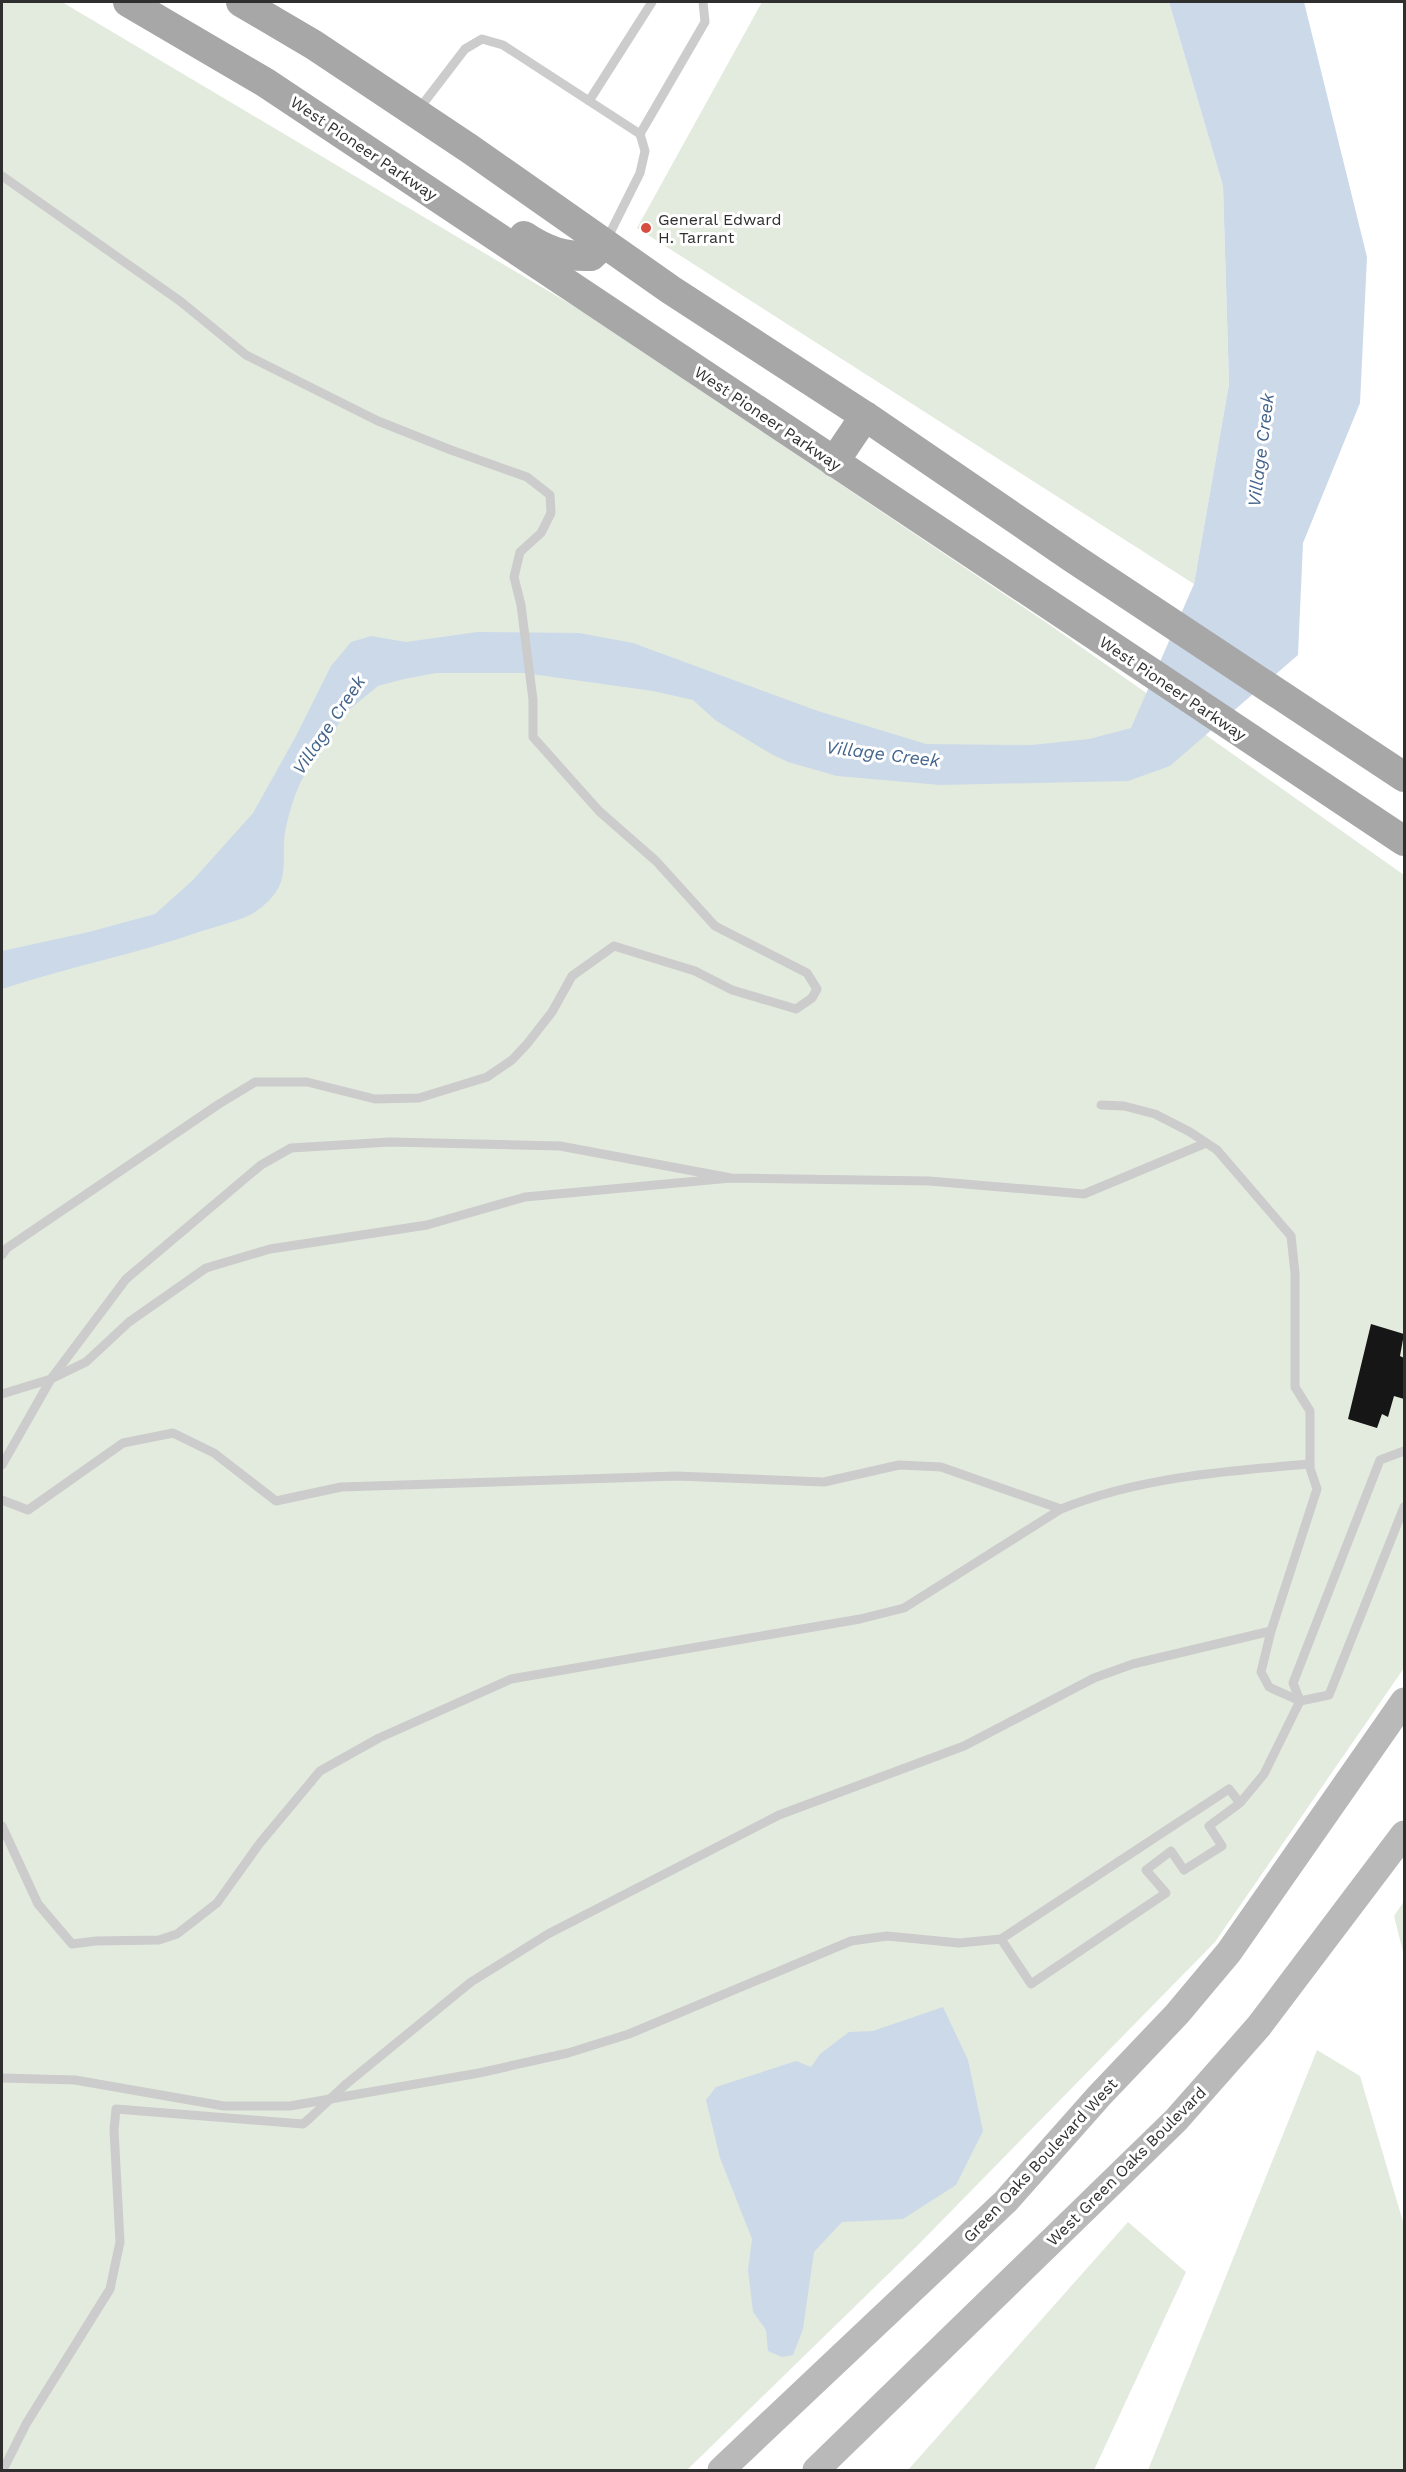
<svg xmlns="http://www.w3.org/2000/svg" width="1406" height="2472" viewBox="0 0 1406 2472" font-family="'Work Sans',sans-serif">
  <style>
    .green { fill: #e3ebde }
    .water { fill: #ccd9e9 }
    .building { fill: #161616 }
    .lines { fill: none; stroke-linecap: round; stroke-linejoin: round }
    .lane { stroke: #ccc; stroke-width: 9 }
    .secondary { stroke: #b9b9b9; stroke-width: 27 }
    .primary { stroke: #a7a7a7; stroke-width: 30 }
    .lane-bridge { stroke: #ccc; stroke-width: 9 }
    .poi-dot { fill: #d74e40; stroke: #fff; stroke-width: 2 }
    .labels { text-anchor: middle; stroke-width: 6; stroke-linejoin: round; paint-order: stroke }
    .street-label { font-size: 16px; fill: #2f2f2f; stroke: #fff }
    .poi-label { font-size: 16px; fill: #2f2f2f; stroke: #fff; text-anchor: start }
    .water-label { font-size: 18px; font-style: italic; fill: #43648b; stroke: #fff }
  </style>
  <rect width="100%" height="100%" fill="#fff"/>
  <!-- green -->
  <g class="green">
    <path d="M2,2h60l530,315 458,308 354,250v793l-189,274 -298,304 -230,224h-685z"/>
    <path d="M762,2h407l54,184 6,198 -35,200 -557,-356z"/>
    <path d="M1404,1901v55l-10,-40z"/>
    <path d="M1317,2050l43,26 44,149v245h-256z"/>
    <path d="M1128,2222l58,50 -92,198h-186z"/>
  </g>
  <!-- water -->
  <g class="water">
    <path d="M1169,2h135l63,255 -7,146 -57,140 -5,112 -128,111 -42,15 -188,4 -103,-9 -49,-14 -17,-8 -56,-34 -22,-20 -40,-9 -129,-18h-88l-32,6 -26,7 -33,27 -28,46c-16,11 -29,55 -32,74 -3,18 2,36 -6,54 -5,10 -19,23 -29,28 -15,7 -32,11 -48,16 -66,23 -134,36 -200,58v-38l87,-19 66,-18 38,-34 60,-67 43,-77 35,-70 20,-24 20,-6 35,6 71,-10 102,1 54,10 185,68 108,33 105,1 58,-6 42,-11 63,-144 35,-200 -6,-198z"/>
    <path d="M943,2007l25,53 15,71 -27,54 -53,34 -61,3 -28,30 -11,77 -10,26 -11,2 -14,-6 -2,-21 -13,-18 -5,-42 4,-31 -32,-81 -14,-58 10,-13 80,-26 15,6 9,-13 29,-22 24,-1z"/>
  </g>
  <!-- building -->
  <path class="building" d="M1371,1324l33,10 -4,22 4,2v41l-10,-3 -6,21 -6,-3 -5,14 -29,-9z"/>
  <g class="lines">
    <!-- lane -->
    <g class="lane">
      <path d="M589,101l63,-99"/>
      <path d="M419,109l46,-60 17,-10 21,6 137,89 5,17 -5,22 -34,68"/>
      <path d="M640,134l65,-112 -2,-20"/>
      <path d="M2,176l178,125 66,54 132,66 73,29 76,27 23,18 1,18 -10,20 -21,19 -6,25 7,28 12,95v37l66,74 57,50 59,65 92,47 10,16 -5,9 -16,11 -64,-19 -37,-19 -81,-25 -42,30 -20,36 -25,32 -15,16 -25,17 -68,21 -44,1 -68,-17h-52l-36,22 -212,144 -5,7"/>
      <path d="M1101,1105l23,1 31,8 35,18 27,18 74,86 4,37v114l15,24v57l7,21 -46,142 -10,41 8,15 31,14 29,-6 75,-188"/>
      <path d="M731,1178l-206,19 -98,28 -157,24 -64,19 -77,54 -43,40 -35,17 75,-100 135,-114 30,-17 99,-6 170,4 171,32 198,3 155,13 122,-51"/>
      <path d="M2,1394l49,-15"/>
      <path d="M2,1465l49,-86"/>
      <path d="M2,1500l26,10 95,-67 50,-10 41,20 62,48 65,-14 335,-11 148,6 75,-17 42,2 120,42c79,-32 164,-38 249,-45"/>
      <path d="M1240,1803l-31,23 13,20 -38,24 -13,-19 -25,19 20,23 -135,91 -30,-45 228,-150 11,14 24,-29 36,-73 -7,-18 87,-223 24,-9"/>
      <path d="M2,1826l36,78 34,40 24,-3 63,-1 18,-6 40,-31 43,-60 60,-72 59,-33 132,-59 349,-60 44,-11 157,-99"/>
      <path d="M2,2078l73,2 149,26h66l189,-33 89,-20 61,-19 222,-93 36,-5 72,7 42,-4"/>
      <path d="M345,2085l126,-103 77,-48 231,-119 185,-69 130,-68 39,-14 138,-33"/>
      <path d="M3,2470l23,-46 84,-135 10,-47 -6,-112 2,-21 187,15 7,-6"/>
    </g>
    <!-- secondary -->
    <g class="secondary">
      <path d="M721,2470l285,-269 93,-105 78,-82 52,-62 175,-251"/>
      <path d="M816,2470l360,-350 83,-94 145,-192"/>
    </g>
    <!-- primary -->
    <g class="primary">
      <path d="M128,2l138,81 1138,758"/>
      <path d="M241,2l73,43 156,104 201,141 194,126 208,142 331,219"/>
      <path d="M524,236c22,15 41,21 67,20l13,-12"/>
      <path d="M834,462l31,-46"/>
    </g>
    <!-- lane-bridge -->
    <path class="lane-bridge" d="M310,2118l35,-33"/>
  </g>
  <!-- markers -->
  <circle class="poi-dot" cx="646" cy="228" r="6"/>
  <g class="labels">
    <!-- street labels -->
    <g class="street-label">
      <text transform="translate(364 148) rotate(34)" y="6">West Pioneer Parkway</text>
      <text transform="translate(768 418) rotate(34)" y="6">West Pioneer Parkway</text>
      <text transform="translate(1173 688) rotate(34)" y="6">West Pioneer Parkway</text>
      <text transform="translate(1040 2160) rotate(-47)" y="6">Green Oaks Boulevard West</text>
      <text transform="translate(1126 2166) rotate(-45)" y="6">West Green Oaks Boulevard</text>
    </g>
    <!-- poi labels -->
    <g class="poi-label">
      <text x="658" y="225">General Edward<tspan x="658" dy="18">H. Tarrant</tspan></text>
    </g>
    <!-- water labels -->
    <g class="water-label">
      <text transform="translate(1261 450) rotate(-83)" y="6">Village Creek</text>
      <text transform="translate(329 725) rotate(-56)" y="6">Village Creek</text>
      <text transform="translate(883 754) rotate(7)" y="6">Village Creek</text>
    </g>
  </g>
  <!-- border -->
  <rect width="1406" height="2472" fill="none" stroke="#2f2f2f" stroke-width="6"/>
</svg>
